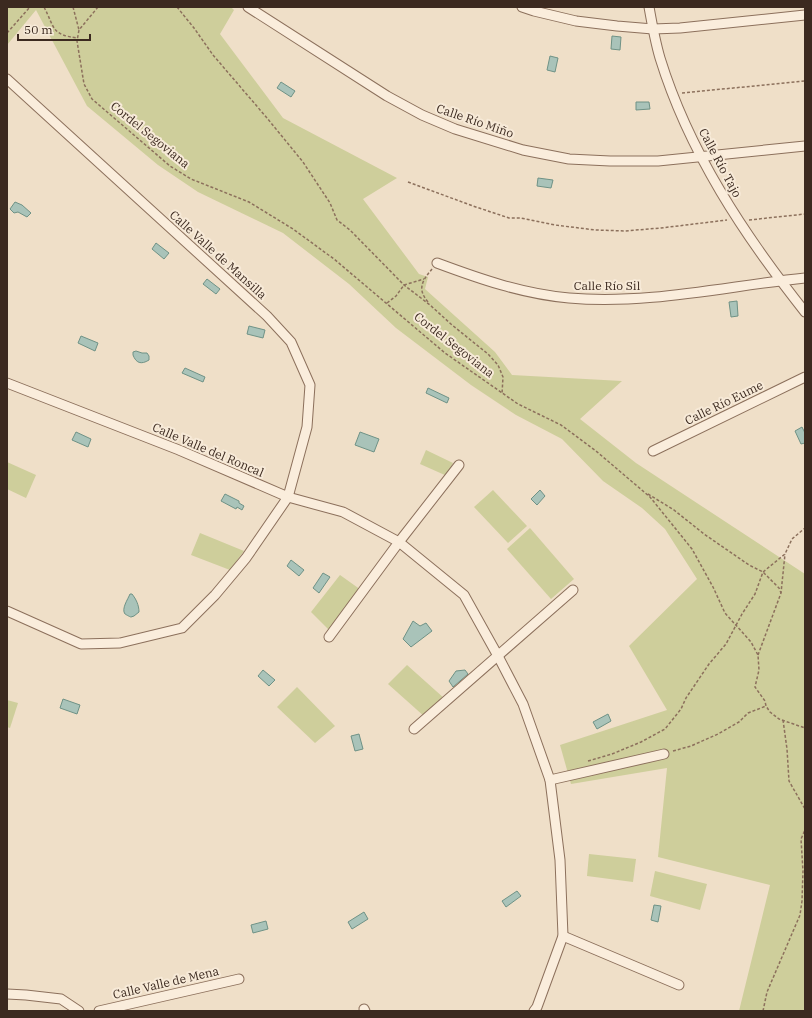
<svg xmlns="http://www.w3.org/2000/svg" width="812" height="1018" viewBox="0 0 812 1018" font-family="'IBM Plex Serif',serif">
  <style>
    .green { fill: #cece9b }
    .water { fill: #a9c3b9; stroke: #6f9286 }
    .lines { fill: none; stroke-linecap: round; stroke-linejoin: round }
    .minor-casing { stroke: #8c705c; stroke-width: 11 }
    .path { stroke: #8c705c; stroke-width: 1.5; stroke-dasharray: 3 2; stroke-linecap: butt }
    .minor { stroke: #faeddc; stroke-width: 9 }
    .labels { text-anchor: middle; stroke-width: 4; stroke-linejoin: round; paint-order: stroke }
    .street-label { font-size: 12px; fill: #3c2a20; stroke: #f7ead8 }
  </style>
  <rect width="100%" height="100%" fill="#efdfc8"/>
  <!-- green -->
  <g class="green">
    <path d="M7,7h224l3,3 -14,24 63,84 114,60 -34,21 56,75 9,3 -3,12 70,63 17,23 110,6 -42,38 56,44 169,111v437h-66l31,-126 -112,-28 9,-89 -96,16 -11,-39 107,-35 -38,-64 68,-67 -32,-50 -23,-21 -39,-27 -41,-42 -46,-24 -45,-30 -75,-57 -47,-44 -66,-51 -85,-41 -40,-27 -71,-59 -51,-96 -29,35z"/>
    <path d="M426,450l27,13 -6,13 -27,-12z"/>
    <path d="M7,462l29,13 -10,23 -19,-9z"/>
    <path d="M493,490l34,36 -19,17 -34,-36z"/>
    <path d="M530,528l44,51 -23,20 -44,-50z"/>
    <path d="M200,533l44,18 -14,19 -39,-15z"/>
    <path d="M340,575l21,15 -31,41 -19,-19z"/>
    <path d="M407,665l38,34 -20,18 -37,-33z"/>
    <path d="M297,687l38,39 -20,17 -38,-36z"/>
    <path d="M7,700l11,3 -8,25 -3,-1z"/>
    <path d="M589,854l47,5 -3,23 -46,-6z"/>
    <path d="M655,871l52,13 -7,26 -50,-14z"/>
  </g>
  <!-- water -->
  <g class="water">
    <path d="M612,36l9,1 -1,13 -9,-1z"/>
    <path d="M550,56l8,2 -3,14 -8,-2z"/>
    <path d="M281,82l14,9 -4,6 -14,-9z"/>
    <path d="M636,102h13l1,7 -14,1z"/>
    <path d="M538,178l15,2 -2,8 -14,-2z"/>
    <path d="M15,202l7,3 9,8 -4,4 -9,-5 -4,1 -4,-4z"/>
    <path d="M156,243l13,10 -5,6 -12,-10z"/>
    <path d="M207,279l13,10 -4,5 -13,-10z"/>
    <path d="M737,301l1,15 -7,1 -2,-15z"/>
    <path d="M249,326l16,4 -2,8 -16,-4z"/>
    <path d="M81,336l17,7 -3,8 -17,-8z"/>
    <path d="M136,351l6,2h5l2,3v4c-8,5 -13,3 -16,-5v-3z"/>
    <path d="M185,368l20,9 -2,5 -21,-9z"/>
    <path d="M428,388l21,10 -2,5 -21,-10z"/>
    <path d="M802,427l3,6v10l-4,1 -6,-13z"/>
    <path d="M76,432l15,7 -3,8 -16,-7z"/>
    <path d="M360,432l19,7 -5,13 -19,-7z"/>
    <path d="M540,490l5,6 -8,9 -6,-6z"/>
    <path d="M225,494l14,7v2l5,3 -2,4 -5,-3 -1,2 -15,-8z"/>
    <path d="M291,560l13,10 -5,6 -12,-10z"/>
    <path d="M323,573l7,4 -11,16 -6,-5z"/>
    <path d="M130,594h2c4,5 7,11 7,18l-5,4 -3,1c-1,0 -6,-3 -6,-3 -4,-5 3,-15 5,-20z"/>
    <path d="M413,621l7,5 6,-3 6,8 -21,16 -8,-8z"/>
    <path d="M263,670l12,10 -6,6 -11,-10z"/>
    <path d="M465,670l3,4 -15,13 -4,-6 7,-10z"/>
    <path d="M63,699l17,6 -3,9 -17,-6z"/>
    <path d="M608,714l3,7 -14,8 -4,-7z"/>
    <path d="M359,734l4,15 -8,2 -4,-15z"/>
    <path d="M517,891l4,5 -15,11 -4,-6z"/>
    <path d="M654,905l7,1 -3,16 -7,-2z"/>
    <path d="M364,912l4,7 -16,10 -4,-7z"/>
    <path d="M266,921l2,8 -15,4 -2,-8z"/>
  </g>
  <g class="lines">
    <!-- minor casing -->
    <g class="minor-casing">
      <g id="minor">
        <path d="M248,7l139,89 35,19 33,14 68,21 46,9 41,2h48l147,-15"/>
        <path d="M522,7l12,4 42,10 41,5 36,3 27,-1 125,-13"/>
        <path d="M649,7c3,17 6,34 11,51 29,94 84,177 145,254"/>
        <path d="M7,79l260,237 24,26 19,43 -3,42 -19,70 -42,61 -31,37 -33,33 -62,15 -39,1 -74,-33"/>
        <path d="M437,263c43,16 86,31 132,35 79,7 158,-12 236,-20"/>
        <path d="M7,383l172,67 109,47 55,15 56,30 65,53 34,61 25,48 27,76 10,80 3,76 -26,71 -3,4"/>
        <path d="M653,451l152,-74"/>
        <path d="M329,637l70,-95 60,-77"/>
        <path d="M414,729l159,-139"/>
        <path d="M550,780l114,-26"/>
        <path d="M563,936l116,49"/>
        <path d="M7,994l19,1 35,4 18,12"/>
        <path d="M364,1009l1,2"/>
        <path d="M99,1011l140,-32"/>
      </g>
    </g>
    <!-- path -->
    <g class="path">
      <path d="M44,7c11,21 7,28 34,31"/>
      <path d="M73,7l6,23"/>
      <path d="M98,7l-19,23 -2,11 7,43 8,15 78,67 21,13 58,23 44,27 41,30 111,94 73,51 43,21 35,26 54,46 42,52 21,38 12,26 26,29 7,13 1,15 -4,17 10,14 1,5 4,6 9,7 26,9"/>
      <path d="M177,7l17,21 19,27 54,63 36,44 27,41 7,17 13,10 54,55 26,20 22,20 36,29 10,11 5,12 -1,17"/>
      <path d="M7,33l23,-26"/>
      <path d="M682,93l123,-12"/>
      <path d="M408,182l65,24 36,12h12l34,7 40,5 30,1 36,-3 66,-8"/>
      <path d="M749,220l56,-6"/>
      <path d="M428,302c-11,-13 -6,-21 4,-33"/>
      <path d="M387,303l9,-7 8,-11 20,-6"/>
      <path d="M648,494l26,16 30,24 45,31 14,7 16,16 2,5"/>
      <path d="M758,655l23,-62 4,-39"/>
      <path d="M783,720l4,29 2,32 16,28"/>
      <path d="M673,751l18,-5 27,-12 21,-12 9,-9 18,-7"/>
      <path d="M588,761l24,-7 29,-12 24,-13 16,-20 5,-11 23,-34 17,-20 16,-30 13,-20 8,-22 22,-18 7,-15 13,-11"/>
      <path d="M763,1011l4,-19 33,-77 2,-14 1,-30 -2,-32 4,-9"/>
    </g>
    <!-- minor -->
    <use href="#minor" class="minor"/>
  </g>
  <g class="labels">
    <!-- street labels -->
    <g class="street-label">
      <text transform="translate(475 121) rotate(19)" y="4">Calle Río Miño</text>
      <text transform="translate(150 135) rotate(39)" y="4">Cordel Segoviana</text>
      <text transform="translate(720 163) rotate(62)" y="4">Calle Río Tajo</text>
      <text transform="translate(218 255) rotate(42)" y="4">Calle Valle de Mansilla</text>
      <text x="607" y="290">Calle Río Sil</text>
      <text transform="translate(454 345) rotate(38)" y="4">Cordel Segoviana</text>
      <text transform="translate(724 403) rotate(-26)" y="4">Calle Río Eume</text>
      <text transform="translate(208 450) rotate(23)" y="4">Calle Valle del Roncal</text>
      <text transform="translate(166 983) rotate(-13)" y="4">Calle Valle de Mena</text>
    </g>
  </g>
  <!-- border -->
  <rect width="812" height="1018" fill="none" stroke="#3c2a20" stroke-width="16"/>
  <!-- scale -->
  <path d="M18 34v6h72v-6" fill="none" stroke="#3c2a20" stroke-width="2"/>
  <text x="24" y="34" font-size="12" fill="#3c2a20" stroke="#f7ead8" stroke-width="3" paint-order="stroke">50 m</text>
</svg>
